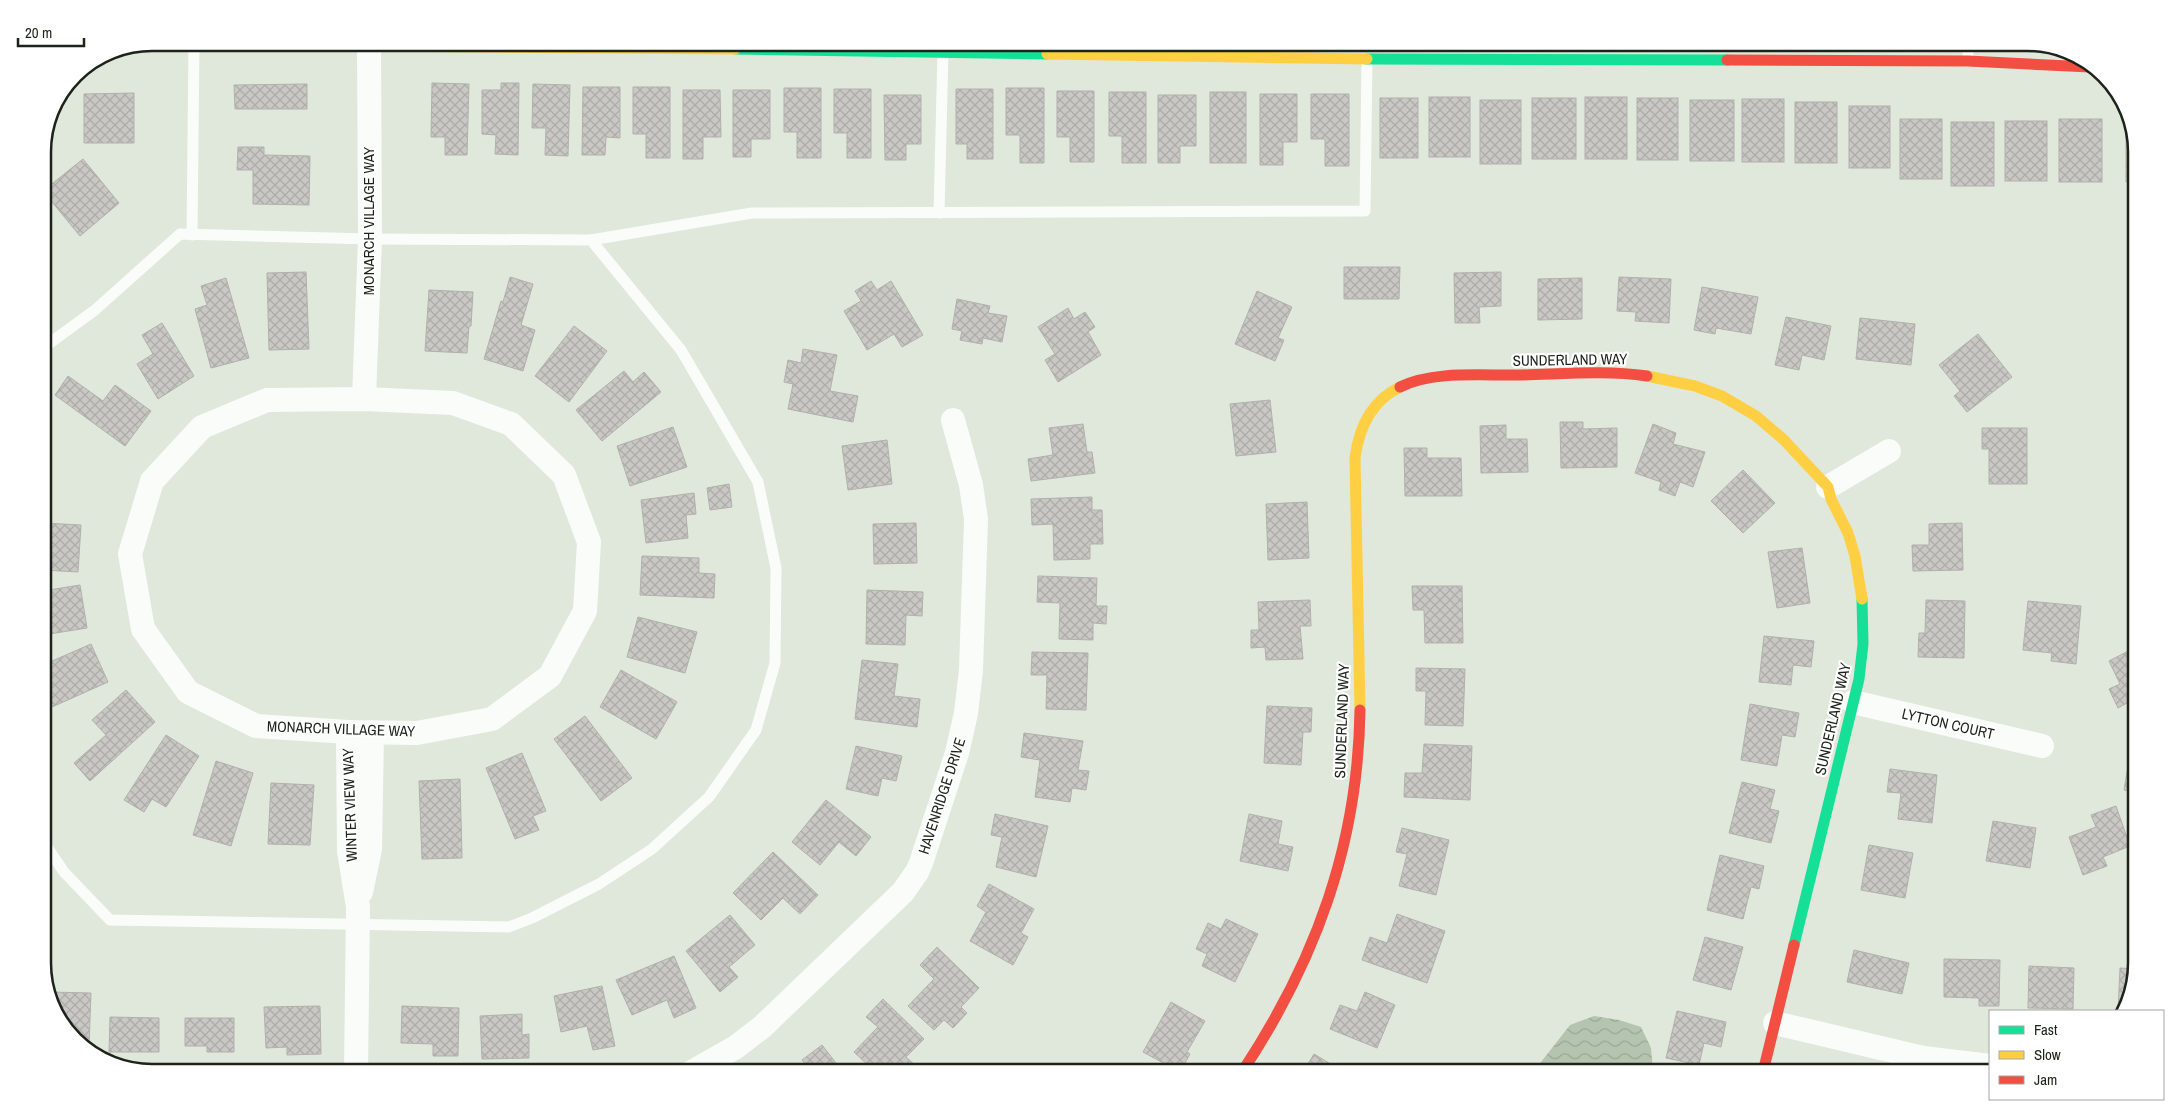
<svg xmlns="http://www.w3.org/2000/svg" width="2179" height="1115" viewBox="0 0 2179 1115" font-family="'Archivo Narrow',sans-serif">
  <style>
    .water { fill: url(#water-waves) }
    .building { fill: url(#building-cross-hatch); stroke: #b1b0ad }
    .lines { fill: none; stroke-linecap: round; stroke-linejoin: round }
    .lane { stroke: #fafcfa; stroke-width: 11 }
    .street { stroke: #fafcfa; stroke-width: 24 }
    .fast { stroke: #16e098; stroke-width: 11 }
    .slow { stroke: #ffcf43; stroke-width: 11 }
    .jam { stroke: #f24e42; stroke-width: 11 }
    .labels { text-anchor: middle; stroke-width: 4.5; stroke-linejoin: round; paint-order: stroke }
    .street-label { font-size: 15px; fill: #1d231a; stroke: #fff }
    .rim { fill: none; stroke: #1d231a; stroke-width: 2.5 }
  </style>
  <defs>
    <pattern id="water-waves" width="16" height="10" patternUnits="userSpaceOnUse" patternTransform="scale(1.25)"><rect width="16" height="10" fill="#b4c4ae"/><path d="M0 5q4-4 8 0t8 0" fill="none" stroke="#9aa895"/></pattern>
    <pattern id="building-cross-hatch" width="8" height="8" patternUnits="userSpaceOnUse" patternTransform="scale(1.25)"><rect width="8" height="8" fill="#cac8c4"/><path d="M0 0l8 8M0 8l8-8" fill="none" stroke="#adaca8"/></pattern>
  </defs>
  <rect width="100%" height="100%" fill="#dfe8db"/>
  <!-- water -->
  <path class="water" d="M1594,1016l25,4 22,7 10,21 2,23 -2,1h-115l5,-10 29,-37z"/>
  <!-- building -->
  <g class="building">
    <path d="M432,83l37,1 -2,71h-22v-18h-14z"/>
    <path d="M501,83h18l-1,72 -23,-1 1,-19 -14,-1v-44h19z"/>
    <path d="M307,84v25h-72l-1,-24z"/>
    <path d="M533,84l37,1 -2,71 -23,-1 1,-27h-14z"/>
    <path d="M583,87h37v51l-14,-1 -1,18h-23z"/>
    <path d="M633,87h37v71h-24v-24h-13z"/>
    <path d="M784,88h37v70h-24v-26h-13z"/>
    <path d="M1006,88h38v75h-24v-28h-14z"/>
    <path d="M834,89h37v69h-24v-25h-13z"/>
    <path d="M956,89h37v70h-26v-15h-11z"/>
    <path d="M683,90h37l1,47h-18v22h-20z"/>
    <path d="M733,90h37v49h-19v18h-18z"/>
    <path d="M1057,91h37v71h-24v-25h-13z"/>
    <path d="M1109,92h37v71h-24v-27h-13z"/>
    <rect x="1210" y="92" width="36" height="71"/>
    <path d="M134,93v50h-50v-49z"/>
    <path d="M1260,94h37v48h-14v23h-23z"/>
    <path d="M1311,94h38v72h-24v-27h-14z"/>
    <path d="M884,95h37v49h-15v16h-21z"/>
    <path d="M1158,95h38v51h-16v17h-22z"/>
    <rect x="1429" y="97" width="41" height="60"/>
    <rect x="1585" y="97" width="42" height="62"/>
    <rect x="1380" y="98" width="38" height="60"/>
    <rect x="1532" y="98" width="44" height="61"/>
    <rect x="1637" y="98" width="41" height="62"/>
    <rect x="1742" y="99" width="42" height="63"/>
    <rect x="1480" y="100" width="41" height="64"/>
    <rect x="1690" y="100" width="44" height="61"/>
    <rect x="1795" y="102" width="42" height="61"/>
    <rect x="1849" y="106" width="41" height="62"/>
    <rect x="1900" y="119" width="42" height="60"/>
    <rect x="2059" y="119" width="43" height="63"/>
    <path d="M2126,119l10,27v36h-10z"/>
    <rect x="2005" y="121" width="42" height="60"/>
    <rect x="1951" y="122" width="43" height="64"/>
    <path d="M238,147h26v8l46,1 -1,49 -56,-1v-34h-16z"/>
    <path d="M83,159l36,44 -39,33 -37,-45z"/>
    <path d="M1344,267h56l-1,32h-55z"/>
    <path d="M306,272l3,77 -40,1 -2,-77z"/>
    <path d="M1501,272v34l-22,1 1,16h-25l-1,-50z"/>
    <path d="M510,277l23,7 -12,41 14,5 -12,41 -39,-12 17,-58 2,1z"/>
    <path d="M1619,277l52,2 -2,44 -34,-2 1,-9 -19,-1z"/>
    <path d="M226,278l23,80 -38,10 -16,-59 12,-4 -6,-19z"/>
    <path d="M1582,278v41l-44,1v-41z"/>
    <path d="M871,281l6,9 14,-9 32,54 -21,12 -8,-13 -27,16 -23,-39 17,-10 -6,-10z"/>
    <path d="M1702,287l56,10 -7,37 -35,-6 -1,6 -21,-4z"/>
    <path d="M429,290l44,2 -2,34h-2l-2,27 -42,-2z"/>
    <path d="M1257,291l35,16 -14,31 6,2 -9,21 -40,-17z"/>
    <path d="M957,299l33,7 -2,7 19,3 -5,26 -19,-4 -1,6 -22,-4 2,-9 -10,-2z"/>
    <path d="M1068,308l6,11 11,-7 10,15 -7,5 13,23 -43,27 -13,-22 10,-6 -17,-27z"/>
    <path d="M1786,317l45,9 -7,34 -22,-5 -3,15 -24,-5z"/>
    <path d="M1860,318l55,6 -4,41 -55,-6z"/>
    <path d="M162,323l32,53 -36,23 -21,-35 16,-10 -11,-19z"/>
    <path d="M574,326l33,25 -38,51 -34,-26z"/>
    <path d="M1978,334l34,43 -45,35 -13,-16 6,-5 -21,-26z"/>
    <path d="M803,349l34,6 -7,36 28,5 -5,26 -65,-13 5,-25 -9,-2 4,-22 13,3z"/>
    <path d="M624,371l9,11 11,-10 17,20 -59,49 -26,-31z"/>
    <path d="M68,376l35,25 12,-16 36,26 -26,35 -70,-51z"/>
    <path d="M1270,400l6,52 -40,4 -6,-52z"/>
    <path d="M1560,422h23v7l34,-1v39l-56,1z"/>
    <path d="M1083,424l4,28h5l3,21 -64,8 -3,-22 25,-4 -4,-27z"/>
    <path d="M1653,424l23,9 -3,11 32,8 -12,35 -13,-5 -5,14 -16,-6 2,-8 -26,-9z"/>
    <path d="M1506,425v14h21l1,33 -47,1 -1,-47z"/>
    <path d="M673,427l14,40 -57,19 -13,-40z"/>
    <path d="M1982,428h45v56h-38v-35h-7z"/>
    <path d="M887,440l5,44 -44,6 -6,-44z"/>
    <path d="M1404,448h23v10h34l1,38h-57z"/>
    <path d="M1743,470l32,33 -32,30 -32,-32z"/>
    <path d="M729,484l3,23 -22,3 -3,-22z"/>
    <path d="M694,493l2,21 -10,1 2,23 -42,5 -5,-43z"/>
    <path d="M1092,497v13h10l1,34h-13v15l-36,1 -1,-36 -21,1 -1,-26z"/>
    <path d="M1307,502l2,56 -41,2 -2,-56z"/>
    <path d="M43,523l38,2 -3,47 -35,-2z"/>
    <path d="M916,523l1,40 -43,1 -1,-40z"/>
    <path d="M1962,523l1,47 -50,1 -1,-26h17v-21z"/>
    <path d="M1802,548l8,55 -33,5 -9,-56z"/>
    <path d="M642,556l57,2v15l16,1 -1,24 -74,-3z"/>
    <path d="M1038,576l59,2 -1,28h11l-1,18 -13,-1v17l-34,-1 1,-36 -23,-1z"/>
    <path d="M80,585l7,43 -44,7v-44z"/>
    <path d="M1412,586h50l1,57h-38l-1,-33h-11z"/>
    <path d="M867,590l56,2 -1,24 -16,-1 -1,30 -39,-1z"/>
    <path d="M1310,600l1,26h-11l3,33 -37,1 -1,-13 -14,1v-18h8l-1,-28z"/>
    <path d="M1926,600l39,1 -1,57 -46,-1 1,-24h6z"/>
    <path d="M2028,601l53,5 -5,58 -25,-3 1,-8 -29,-3z"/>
    <path d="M638,617l59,15 -12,41 -58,-16z"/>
    <path d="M1764,636l50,5 -3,26 -18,-2 -2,20 -32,-3z"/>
    <path d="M91,644l17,38 -56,25 -9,-21v-21z"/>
    <path d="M2136,647v51l-18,10 -9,-19 11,-5 -11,-23z"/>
    <path d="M1032,652l56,1 -2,57 -40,-1 1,-34h-16z"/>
    <path d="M862,660l36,4 -4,32 26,3 -3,28 -62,-8z"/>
    <path d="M1416,668l49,1 -2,57 -38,-1 1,-34h-10z"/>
    <path d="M621,670l56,32 -21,37 -56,-32z"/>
    <path d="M126,690l29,32 -65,59 -16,-18 32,-28 -14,-15z"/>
    <path d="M1750,704l49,9 -4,24 -13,-2 -5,31 -36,-6z"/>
    <path d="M1267,706l45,2 -1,24h-8l-2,33 -37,-2z"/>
    <path d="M585,716l47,62 -31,23 -47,-62z"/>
    <path d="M1024,733l59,8 -5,29 11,1 -3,19 -14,-2 -2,14 -35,-5 5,-37 -19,-3z"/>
    <path d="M166,735l33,21 -33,51 -14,-8 -8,13 -20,-12z"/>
    <path d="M1424,744l48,2 -2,54 -66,-3 1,-24h17z"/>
    <path d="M856,746l46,10 -6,25 -14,-3 -4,18 -32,-7z"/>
    <path d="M522,753l24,58 -13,5 6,14 -24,9 -29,-71z"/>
    <path d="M216,761l37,12 -22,73 -38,-11z"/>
    <path d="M2128,766l8,2v25l-12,-3z"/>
    <path d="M1890,769l47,6 -5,48 -34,-4 3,-26 -14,-1z"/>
    <path d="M460,779l2,79 -40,1 -3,-78z"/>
    <path d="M1742,782l33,8 -5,19 9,2 -8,32 -42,-10z"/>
    <path d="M271,783l43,2 -4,60 -42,-1z"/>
    <path d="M826,800l45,37 -15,19 -17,-14 -19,23 -28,-23z"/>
    <path d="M2116,806l14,40 -27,11 4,9 -24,9 -14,-38 27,-10 -5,-12z"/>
    <path d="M995,814l53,12 -12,51 -40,-10 6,-30 -11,-2z"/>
    <path d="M1249,814l33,7 -4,23 15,3 -5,24 -48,-10z"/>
    <path d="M1993,821l43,7 -6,40 -44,-7z"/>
    <path d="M1402,828l47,12 -13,55 -37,-9 8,-32 -11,-2z"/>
    <path d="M1869,845l44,8 -8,45 -44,-8z"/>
    <path d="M773,852l45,43 -18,19 -17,-16 -22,22 -28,-27z"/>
    <path d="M1720,855l44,11 -5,23 -8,-2 -8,32 -36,-9z"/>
    <path d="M989,884l45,25 -13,24 7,4 -15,28 -43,-24 16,-29 -9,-6z"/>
    <path d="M1397,914l48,17 -18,52 -65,-23 8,-23 17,6z"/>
    <path d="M730,915l25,30 -26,22 9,10 -18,15 -34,-41z"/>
    <path d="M1226,919l32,15 -23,48 -33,-16 5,-12 -11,-5 12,-26 13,6z"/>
    <path d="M1705,937l38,10 -12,43 -38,-10z"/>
    <path d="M937,947l42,41 -18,19 6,6 -14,15 -9,-8 -10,10 -26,-24 26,-27 -14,-14z"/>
    <path d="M1854,950l55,13 -7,31 -55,-12z"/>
    <path d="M674,956l22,52 -22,10 -7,-18 -35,15 -16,-35z"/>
    <path d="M1944,959l56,1 -1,46h-20v-8l-35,-1z"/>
    <path d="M2029,966l45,2 -1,41 -45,-1z"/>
    <path d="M2120,968l15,1 -10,42h-7z"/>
    <path d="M602,986l13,60 -22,4 -6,-24 -26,6 -7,-36z"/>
    <path d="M50,992l41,1 -2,55 -28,-24z"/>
    <path d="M1365,992l30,13 -18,43 -47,-19 10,-24 17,6z"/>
    <path d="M883,999l41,40 -18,18 11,10 -6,5h-13l-4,-3 -4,3h-15l-21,-20 24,-25 -12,-10z"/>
    <path d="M1171,1002l34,19 -18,31 3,2 -10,18 -37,-20z"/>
    <path d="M320,1006l1,48 -34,1v-8l-21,1 -2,-41z"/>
    <path d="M402,1006l57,2 -1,48h-25v-12l-32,-1z"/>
    <path d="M1677,1011l49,11 -5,25 -17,-4 -5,22 -33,-7z"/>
    <path d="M522,1014v21l7,-1v24l-47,1 -2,-43z"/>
    <path d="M110,1017l49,1v34h-50z"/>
    <path d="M185,1018h49v34h-27v-6h-22z"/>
    <path d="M822,1045l21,27h-31l-10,-12z"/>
    <path d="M1314,1054l30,18h-41z"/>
  </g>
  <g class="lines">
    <!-- lane -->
    <g class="lane">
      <path d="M1968,61v-19"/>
      <path d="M939,213l4,-161"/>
      <path d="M192,235l2,-193"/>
      <path d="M591,240l161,-27 613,-2 2,-152"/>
      <path d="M43,348l52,-38 85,-76 190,5 221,1 90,110 77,132 18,86 -1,95 -19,67 -47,67 -57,52 -53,35 -67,34 -23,9 -399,-7 -46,-48 -21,-31"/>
    </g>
    <!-- street -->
    <g class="street">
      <path d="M364,399l89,4 58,21 53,51 25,67 -4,69 -35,65 -58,43 -75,14 -69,-1 -92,-6 -68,-34 -45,-63 -13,-75 22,-73 50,-54 65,-27z"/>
      <path d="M364,399l6,-160 -1,-193"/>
      <path d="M1828,487l61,-36"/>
      <path d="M1853,702l189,44"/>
      <path d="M348,732l1,119 9,56 -2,165"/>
      <path d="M361,892l9,-43 2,-116"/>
      <path d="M1775,1023l148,35 67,8"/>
      <path d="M692,1072l44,-25 26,-20 141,-135 14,-20 4,-9 36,-110 9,-40 5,-43 5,-151 -5,-34 -18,-65"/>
    </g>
    <!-- fast -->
    <g class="fast">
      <path d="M735,49l312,5"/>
      <path d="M1367,59l360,1"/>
      <path d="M1794,945l65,-266 4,-35 -1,-45"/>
    </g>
    <!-- slow -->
    <g class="slow">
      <path d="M369,42v4l366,3"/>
      <path d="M1047,54l320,5"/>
      <path d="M1647,376l48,10 27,10 34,20 28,24 44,47 3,12 17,34 7,23 7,43"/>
      <path d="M1360,710l-5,-252c4,-31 16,-57 45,-71"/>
    </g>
    <!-- jam -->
    <g class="jam">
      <path d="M1727,60l241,1 122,6"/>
      <path d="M1400,387c34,-17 84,-11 121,-12 42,-1 85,-5 126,1"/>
      <path d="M1242,1072c74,-112 116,-227 118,-362"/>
      <path d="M1763,1072l31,-127"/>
    </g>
  </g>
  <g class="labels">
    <!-- street labels -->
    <g class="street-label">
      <text transform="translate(369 221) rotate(-90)" y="5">MONARCH VILLAGE WAY</text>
      <text transform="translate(1570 360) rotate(-1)" y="5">SUNDERLAND WAY</text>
      <text transform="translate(1833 719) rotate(-77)" y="5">SUNDERLAND WAY</text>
      <text transform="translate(1342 721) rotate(-88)" y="5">SUNDERLAND WAY</text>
      <text transform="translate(1948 724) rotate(13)" y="5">LYTTON COURT</text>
      <text transform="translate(341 729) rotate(2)" y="5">MONARCH VILLAGE WAY</text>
      <text transform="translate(942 796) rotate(-72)" y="5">HAVENRIDGE DRIVE</text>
      <text transform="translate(350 805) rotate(-92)" y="5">WINTER VIEW WAY</text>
    </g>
  </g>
  <!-- crop -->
  <path d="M0 0H2179V1115H0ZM152 51H2027A101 101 0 0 1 2128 152V963A101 101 0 0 1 2027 1064H152A101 101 0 0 1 51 963V152A101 101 0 0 1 152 51Z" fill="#fff" fill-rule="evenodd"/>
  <path class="rim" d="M152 51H2027A101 101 0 0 1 2128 152V963A101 101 0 0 1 2027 1064H152A101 101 0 0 1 51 963V152A101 101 0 0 1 152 51Z"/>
  <!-- legend -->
  <rect x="1989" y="1010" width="175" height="90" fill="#ffffff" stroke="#a5a7a3"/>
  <rect x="1999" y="1026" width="25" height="8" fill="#16e098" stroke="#a5a7a3"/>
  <text x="2034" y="1035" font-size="15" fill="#1d231a">Fast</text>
  <rect x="1999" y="1051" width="25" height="8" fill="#ffcf43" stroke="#a5a7a3"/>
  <text x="2034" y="1060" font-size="15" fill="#1d231a">Slow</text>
  <rect x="1999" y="1076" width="25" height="8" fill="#f24e42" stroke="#a5a7a3"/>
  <text x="2034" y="1085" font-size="15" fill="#1d231a">Jam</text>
  <!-- scale -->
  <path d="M18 38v8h66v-8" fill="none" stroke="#1d231a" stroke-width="2.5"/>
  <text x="25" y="38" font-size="15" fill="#1d231a" stroke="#ffffff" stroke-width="4" paint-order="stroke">20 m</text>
</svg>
